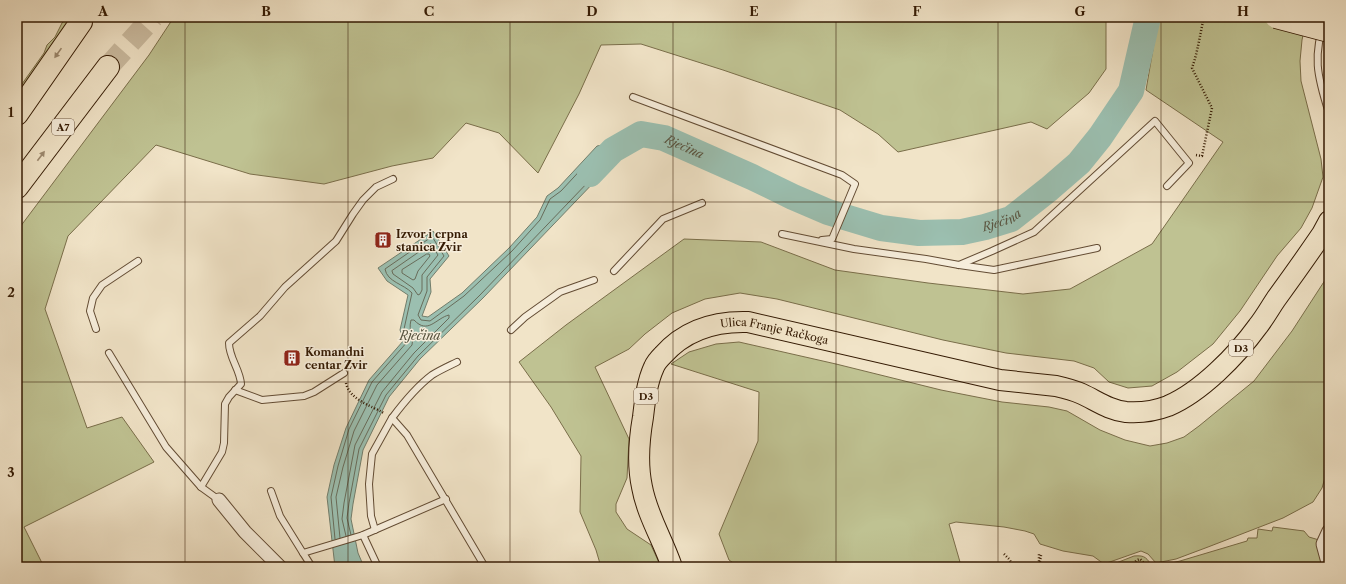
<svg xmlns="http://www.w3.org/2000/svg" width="1346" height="584" viewBox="0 0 1346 584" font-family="'Libre Caslon Text',serif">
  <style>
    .green { fill: #bfc292; stroke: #7a6e4a }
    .water { fill: #9bbfb0; stroke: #727d6b }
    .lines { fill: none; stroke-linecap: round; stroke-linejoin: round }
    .shore { stroke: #686c5a; stroke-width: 1 }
    .river { stroke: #9bbfb0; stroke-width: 26 }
    .highway-tunnel { stroke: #cbbca1; stroke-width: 22; stroke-dasharray: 22 11; stroke-linecap: butt }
    .lane-casing { stroke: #634c34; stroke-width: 8 }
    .street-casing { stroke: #634c34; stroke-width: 15 }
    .primary-casing { stroke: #341a03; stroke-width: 22 }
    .highway-casing { stroke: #341a03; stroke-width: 24 }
    .path { stroke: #341a03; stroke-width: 2.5; stroke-dasharray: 1 2; stroke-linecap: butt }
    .lane { stroke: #f6eddb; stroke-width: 6 }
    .street { stroke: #f6eddb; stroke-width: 13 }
    .primary { stroke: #f1e4c8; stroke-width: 20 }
    .highway { stroke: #f1e4c8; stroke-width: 22 }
    .highway-bridge-casing { stroke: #341a03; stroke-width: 24; stroke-linecap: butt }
    .highway-bridge { stroke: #f1e4c8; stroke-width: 22 }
    .oneway { fill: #9c896f }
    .grid { fill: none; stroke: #341a03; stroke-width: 1; stroke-opacity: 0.55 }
    .labels { text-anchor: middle; stroke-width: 3; stroke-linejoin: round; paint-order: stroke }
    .shield { fill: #f6eddb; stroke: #6e5944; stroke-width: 1 }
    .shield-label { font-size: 10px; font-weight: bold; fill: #341a03 }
    .poi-label { font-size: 11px; font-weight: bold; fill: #341a03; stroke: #f6eddb; text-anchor: start }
    .street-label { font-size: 11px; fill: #341a03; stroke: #f6eddb }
    .water-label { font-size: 12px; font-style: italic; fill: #585440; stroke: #f6eddb }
    .neatline { fill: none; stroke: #341a03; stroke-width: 1.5 }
    .grid-label { font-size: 13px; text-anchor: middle; font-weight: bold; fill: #341a03 }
  </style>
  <rect width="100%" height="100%" fill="#f1e4c8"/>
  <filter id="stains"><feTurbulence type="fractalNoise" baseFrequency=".005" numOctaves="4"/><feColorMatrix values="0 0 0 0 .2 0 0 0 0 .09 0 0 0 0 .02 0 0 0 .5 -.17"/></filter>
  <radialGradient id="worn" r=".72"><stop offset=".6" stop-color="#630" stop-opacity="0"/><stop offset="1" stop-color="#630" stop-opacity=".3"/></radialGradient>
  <!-- green -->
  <g class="green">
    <path d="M174,17h932v52l-17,24 -42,36 -16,-7 -133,30 -20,-18 -38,-24 -117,-40 -82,-26 -40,1 -22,49 -41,79 -39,-40 -33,-10 -33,35 -41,8 -68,18 -74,-10 -94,-29 -88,91 -23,73 42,119 35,-11 32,45 -130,65 20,40h-27v-336l132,-176z"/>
    <path d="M1139,17h168l-5,23 -2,21 1,20 20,78 2,18 -11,31 -11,20 -24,28 -37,55 -27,33 -36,28 -25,14 -24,2 -19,-6 -15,-14 -20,-7 -68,-8 -63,-13 -166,-41 -37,-6 -35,6 -33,14 -27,21 -16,15 -34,18 34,72 -2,39 -11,26v8l11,17 24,16 10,22h-60l-5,-17 -16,-38 1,-56 -30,-49 -32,-45 47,-37 118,-86 77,3 74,28 93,13 95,11 47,-5 82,-45 71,-102 -77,-52 10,-58z"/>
    <path d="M65,20l4,2 -52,74v-5l27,-38 3,-8 8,-8 7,-14z"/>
    <path d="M1329,274v190l-7,24 -9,14 -30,16 -75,29 -32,12 -20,4 -8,-9 -7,-3 -37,13 -11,-8 -30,-5 -23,-7 -6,-10 -9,-3 -21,-4 -48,-5 -7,2 11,38 3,5h-224l-10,-7 -10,-26 39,-93 1,-49 -88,-28 18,-12 27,-8 23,-2 97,22 105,26 61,12 47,5 18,4 33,19 25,10 25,6 17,-3 17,-6 15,-11 55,-45 38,-50z"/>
    <path d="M1273,527l31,4 5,6 10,3 2,27h-166l25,-6 67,-20 1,-3h9l1,-9 14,2z"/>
    <path d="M1134,556c12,-1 12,2 19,11h-47z"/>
  </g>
  <!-- water -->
  <path class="water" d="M609,144l13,9 -139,145 -63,61 -31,38 -26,53 -10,54 -2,15 7,34 6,14h-29l-8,-70 7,-32 12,-37 23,-48 35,-40 -4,-10 8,-35 -21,-14 -9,-13 55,-37 16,25 -19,23 1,13 -9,24 6,1 34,-24 47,-45 28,-31 10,-21 11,-8 39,-42z"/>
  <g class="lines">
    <!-- shore -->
    <g class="shore">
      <path d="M603,154l2,2 -1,2 -13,14h-2l-1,-3z"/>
      <path d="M431,244l7,11 -16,20v15l-2,4 -2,1 -5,-7 -20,-14 -1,-3z"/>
      <path d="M427,254h2l1,2 -12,15 -3,8 -2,1 -11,-7v-3z"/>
      <path d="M340,538l-4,-41 7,-30 11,-36 23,-46 35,-40c2,-10 -4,-13 -1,-25h3c14,15 22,-2 35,-5v3l-35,35 -32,39 -27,53 -11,58 -2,16 4,17"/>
      <path d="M335,539l-4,-42 7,-31 11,-37 23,-47 36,-41 -4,-12 8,-36c-8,-9 -25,-11 -27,-24l45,-31h3l11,18 -17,21v14l-9,24 3,5 9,1 34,-25 48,-45 28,-31 10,-21 11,-8 38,-41 10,-1 5,4v2l-134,140 -62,61 -32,39 -27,54 -10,54 -2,15 4,17"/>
    </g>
    <!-- river -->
    <path class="river" id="s1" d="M590,174l23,-24 28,-16 23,4 88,39 41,20 35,15 53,16 38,5 43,-1 23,-5 26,-8 38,-30 30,-26 21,-26 31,-46 17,-74"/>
    <!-- highway-tunnel -->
    <path class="highway-tunnel" d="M108,67l45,-50"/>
    <!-- lane casing -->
    <g class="lane-casing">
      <g id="lane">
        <path d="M1326,17c-14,38 -9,59 3,96"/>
        <path d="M633,97l209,78 13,9 -23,55 -10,1"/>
        <path d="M782,234l72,15 72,10 33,6 35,5 103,-22"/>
        <path d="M959,265l33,-14 42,-19 121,-111 34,42 -22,23"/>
        <path d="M614,271l49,-52 39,-16"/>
        <path d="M96,329l-6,-18 3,-13 9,-13 36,-24"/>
        <path d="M511,330l14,-13 35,-25 34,-12"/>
        <path d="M109,353l57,94 35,40 18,13"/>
        <path d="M457,362c-8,4 -17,8 -25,13 -16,12 -28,27 -40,43l15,17 78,132"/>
        <path d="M235,390l27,10 42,-4 10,-4 30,-19"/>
        <path d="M201,487l21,-35 2,-9 1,-39 4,-7 12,-13c-1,-15 -12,-26 -12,-41l31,-27 25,-29 51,-46 17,-27 10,-14 13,-13 17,-8"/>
        <path d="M271,491l9,25 23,37 60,-18 83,-36"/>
        <path d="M375,530l-4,-14 -2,-32 3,-30 20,-36"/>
        <path d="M363,535l15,32"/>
        <path d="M303,553l9,14"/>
      </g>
    </g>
    <!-- street casing -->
    <g class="street-casing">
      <g id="street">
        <path d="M219,500l26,32 35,35"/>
        <path d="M1329,531l-6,13 6,22"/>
      </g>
    </g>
    <!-- primary casing -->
    <g class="primary-casing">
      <g id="primary">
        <path id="s2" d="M672,567c-9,-27 -25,-52 -30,-80 -5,-23 -3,-47 1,-70 2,-17 4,-35 11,-50 2,-5 6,-9 9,-12 22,-25 53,-34 85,-33l252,58 56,6c9,2 17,4 26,8 15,7 27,16 44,18 14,1 29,-1 42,-6 33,-14 69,-51 90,-80 7,-9 12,-18 18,-27 16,-22 31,-43 46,-65l7,-13"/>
      </g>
    </g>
    <!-- highway casing -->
    <g class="highway-casing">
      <g id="highway">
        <path d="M17,114l64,-92"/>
        <path d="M17,187l91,-120"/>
      </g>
    </g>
    <!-- path -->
    <g class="path">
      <path d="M1196,155l6,1 10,-48 -20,-40c6,-17 8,-34 12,-51"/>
      <path d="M346,383c3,16 25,23 38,30"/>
      <path d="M1004,554l5,5 5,8"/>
      <path d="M1040,562l1,-7"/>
      <path d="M1038,567l1,-2v-11"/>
      <path d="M1137,567l-2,-5 2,-2 3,-1 4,4 -2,4"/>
    </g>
    <!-- lane -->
    <use href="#lane" class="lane"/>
    <!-- street -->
    <use href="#street" class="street"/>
    <!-- primary -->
    <use href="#primary" class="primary"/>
    <!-- highway -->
    <use href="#highway" class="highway"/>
    <!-- highway-bridge casing -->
    <g class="highway-bridge-casing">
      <path id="highway-bridge" d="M1276,17l53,14"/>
    </g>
    <!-- highway-bridge -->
    <use href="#highway-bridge" class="highway-bridge"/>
  </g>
  <!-- one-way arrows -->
  <defs><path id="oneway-solid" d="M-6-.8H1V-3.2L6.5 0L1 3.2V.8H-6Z"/></defs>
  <g class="oneway">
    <use href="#oneway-solid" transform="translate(58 53) rotate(125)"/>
    <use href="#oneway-solid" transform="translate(41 156) rotate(-53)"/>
  </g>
  <!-- grid -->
  <path class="grid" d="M185,17v550M348,17v550M510,17v550M673,17v550M836,17v550M998,17v550M1161,17v550M17,202h1312M17,382h1312"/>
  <!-- icons -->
  <defs>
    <g id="building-square" transform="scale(0.9)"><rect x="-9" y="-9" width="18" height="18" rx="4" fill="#8f2418" stroke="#f6eddb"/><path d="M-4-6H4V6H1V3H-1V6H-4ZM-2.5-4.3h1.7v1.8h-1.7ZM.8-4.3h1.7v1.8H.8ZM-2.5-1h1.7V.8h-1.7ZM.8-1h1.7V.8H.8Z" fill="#fff"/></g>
  </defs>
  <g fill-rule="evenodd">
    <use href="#building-square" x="383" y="240"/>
    <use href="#building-square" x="292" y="358"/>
  </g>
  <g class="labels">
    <!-- shield labels -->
    <g class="shield">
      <rect x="52" y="119" width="22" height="16" rx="3"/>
      <rect x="1229" y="340" width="24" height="16" rx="3"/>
      <rect x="634" y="388" width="24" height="16" rx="3"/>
    </g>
    <g class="shield-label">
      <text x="63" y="131">A7</text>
      <text x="1241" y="352">D3</text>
      <text x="646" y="400">D3</text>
    </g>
    <!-- poi labels -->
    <g class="poi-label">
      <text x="396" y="238">Izvor i crpna<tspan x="396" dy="13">stanica Zvir</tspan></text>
      <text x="305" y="356">Komandni<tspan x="305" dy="13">centar Zvir</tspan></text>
    </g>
    <!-- street labels -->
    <g class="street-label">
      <text dy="4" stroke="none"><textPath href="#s2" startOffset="344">Ulica Franje Račkoga</textPath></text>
    </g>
    <!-- water labels -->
    <g class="water-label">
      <text dy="4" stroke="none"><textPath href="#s1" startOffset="111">Rječina</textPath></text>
      <text dy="4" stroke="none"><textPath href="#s1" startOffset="447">Rječina</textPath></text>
      <text x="420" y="340">Rječina</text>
    </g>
  </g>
  <!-- margin -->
  <rect width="1346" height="584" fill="none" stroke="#f1e4c8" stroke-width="44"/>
  <rect x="22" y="22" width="1302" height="540" class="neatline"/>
  <g class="grid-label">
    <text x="103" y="16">A</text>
    <text x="266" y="16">B</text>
    <text x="429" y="16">C</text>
    <text x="592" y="16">D</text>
    <text x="754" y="16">E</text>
    <text x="917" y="16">F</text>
    <text x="1080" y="16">G</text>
    <text x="1243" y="16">H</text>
    <text x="11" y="117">1</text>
    <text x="11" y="297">2</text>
    <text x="11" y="477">3</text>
  </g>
  <rect width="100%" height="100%" filter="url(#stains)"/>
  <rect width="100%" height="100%" fill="url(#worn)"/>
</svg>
